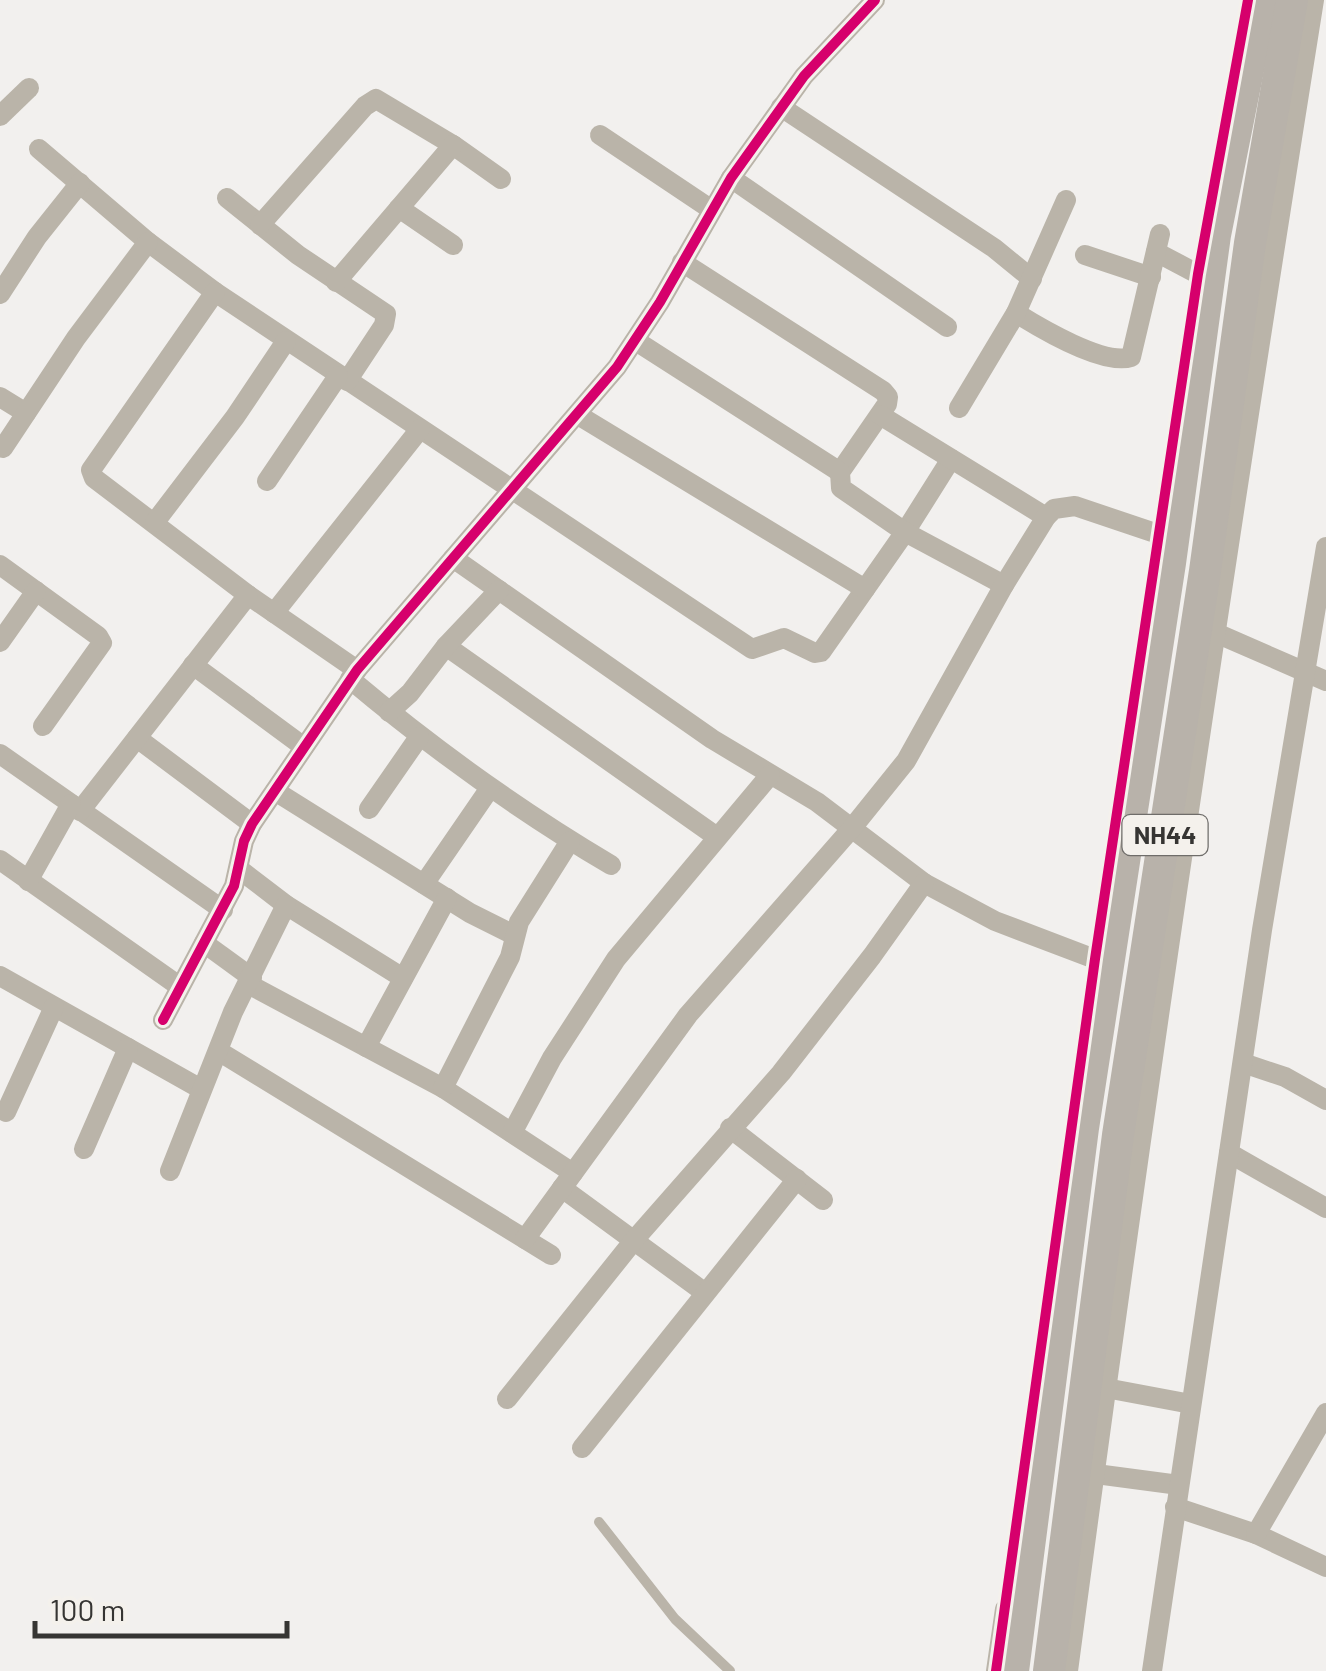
<svg xmlns="http://www.w3.org/2000/svg" width="1326" height="1671" viewBox="0 0 1326 1671" font-family="Barlow,sans-serif">
  <style>
    .lines { fill: none; stroke-linecap: round; stroke-linejoin: round }
    .service { stroke: #bab4a9; stroke-width: 10 }
    .minor { stroke: #bab4a9; stroke-width: 20 }
    .trunk { stroke: #b8b2aa; stroke-width: 32 }
    .cycleway-casing { stroke: #f4f1ec; stroke-width: 16 }
    .cycleway { stroke: #d6006c; stroke-width: 10 }
    .labels { text-anchor: middle; stroke-width: 8; stroke-linejoin: round; paint-order: stroke }
    .shield { fill: #f4f1ec; stroke: #6f6d6a; stroke-width: 2.5 }
    .shield-label { font-size: 25px; font-weight: bold; fill: #363533 }
  </style>
  <rect width="100%" height="100%" fill="#f2f0ee"/>
  <g class="lines">
    <!-- service -->
    <path class="service" d="M599,1522l76,97 55,52"/>
    <!-- minor -->
    <g class="minor">
      <path d="M781,107l213,141 38,31"/>
      <path d="M0,116l29,-28"/>
      <path d="M600,135l112,75"/>
      <path d="M39,149l109,93 67,50 537,357 32,-11 31,15 6,-1 84,-120 46,-73"/>
      <path d="M731,178l216,149"/>
      <path d="M227,198l71,57 88,59 -2,11 -37,56"/>
      <path d="M399,208l54,37"/>
      <path d="M260,225l105,-119 11,-7 77,46 48,34"/>
      <path d="M1156,252l53,28"/>
      <path d="M1085,255l66,22"/>
      <path d="M682,262l201,129 5,6 -1,7 -47,68 1,16 64,44 99,53"/>
      <path d="M336,282l117,-137"/>
      <path d="M215,292l-124,178 3,8 154,117 109,75"/>
      <path d="M0,294l37,-57 43,-54"/>
      <path d="M1016,313c24,15 88,53 115,44l29,-123"/>
      <path d="M636,341l204,131"/>
      <path d="M0,397l26,16"/>
      <path d="M959,408l57,-95 50,-113"/>
      <path d="M578,415l287,174"/>
      <path d="M880,415l166,102"/>
      <path d="M3,448l73,-110 72,-96"/>
      <path d="M267,481l71,-105"/>
      <path d="M155,522l80,-105 51,-76"/>
      <path d="M453,558l259,181 105,63 107,81 71,38 113,43"/>
      <path d="M0,565l98,71 4,7 -59,83"/>
      <path d="M274,613l146,-184"/>
      <path d="M1209,630l117,51"/>
      <path d="M0,642l36,-51"/>
      <path d="M446,646l271,191"/>
      <path d="M193,665l111,82"/>
      <path d="M350,679c82,69 168,131 261,186"/>
      <path d="M389,712l21,-19 36,-47 53,-56"/>
      <path d="M137,738l115,86"/>
      <path d="M0,754l223,156"/>
      <path d="M275,791l195,122 44,22"/>
      <path d="M369,809l50,-72"/>
      <path d="M80,811l168,-216"/>
      <path d="M0,860l179,126"/>
      <path d="M239,869l47,36 117,73"/>
      <path d="M28,881l43,-77"/>
      <path d="M424,884l66,-96"/>
      <path d="M204,943l48,35"/>
      <path d="M0,976l201,113"/>
      <path d="M248,984l195,104 130,85"/>
      <path d="M163,1020l71,-134 10,-45 8,-17 105,-154 260,-303 43,-65 71,-124 73,-102 71,-76"/>
      <path d="M366,1047l81,-149"/>
      <path d="M220,1052l331,203"/>
      <path d="M1243,1063l42,14 41,23"/>
      <path d="M443,1088l67,-131 9,-35 51,-81"/>
      <path d="M6,1112l48,-105"/>
      <path d="M730,1128l93,72"/>
      <path d="M512,1133l40,-75 64,-99 154,-184"/>
      <path d="M84,1149l44,-101"/>
      <path d="M1229,1153l97,55"/>
      <path d="M170,1171l63,-159 53,-107"/>
      <path d="M562,1188l142,104"/>
      <path d="M525,1239l163,-224 164,-187 54,-67 98,-176 42,-68 8,-8 21,-3 98,33"/>
      <path d="M1095,1386l96,18"/>
      <path d="M507,1399l128,-160 146,-166 91,-117 52,-73"/>
      <path d="M582,1448l215,-269"/>
      <path d="M1081,1472l98,13"/>
      <path d="M1175,1507l81,27 70,33"/>
      <path d="M1256,1534l70,-121"/>
      <path d="M996,1671l9,-62"/>
      <path d="M1068,1671c74,-558 157,-1115 246,-1671"/>
      <path d="M1152,1671l110,-741 64,-383"/>
    </g>
    <!-- trunk -->
    <g class="trunk">
      <path d="M1013,1671l70,-543 87,-565 45,-328 47,-235"/>
      <path d="M1049,1671l69,-536 87,-564 45,-328 42,-243"/>
    </g>
    <!-- cycleway casing -->
    <g class="cycleway-casing">
      <g id="cycleway">
        <path d="M163,1020l71,-134 10,-45 8,-17 105,-154 260,-303 43,-65 71,-124 73,-102 71,-76"/>
        <path d="M996,1671l99,-712 103,-685 50,-274"/>
      </g>
    </g>
    <!-- cycleway -->
    <use href="#cycleway" class="cycleway"/>
  </g>
  <g class="labels">
    <!-- shield labels -->
    <rect class="shield" x="1122.5" y="815" width="85" height="40" rx="8"/>
    <g class="shield-label">
      <text x="1165" y="844">NH44</text>
    </g>
  </g>
  <!-- scale -->
  <path d="M35 1621v15h252v-15" fill="none" stroke="#363533" stroke-width="5"/>
  <text x="50" y="1621" font-size="30" fill="#363533" stroke="#f4f1ec" stroke-width="8" paint-order="stroke">100 m</text>
</svg>
